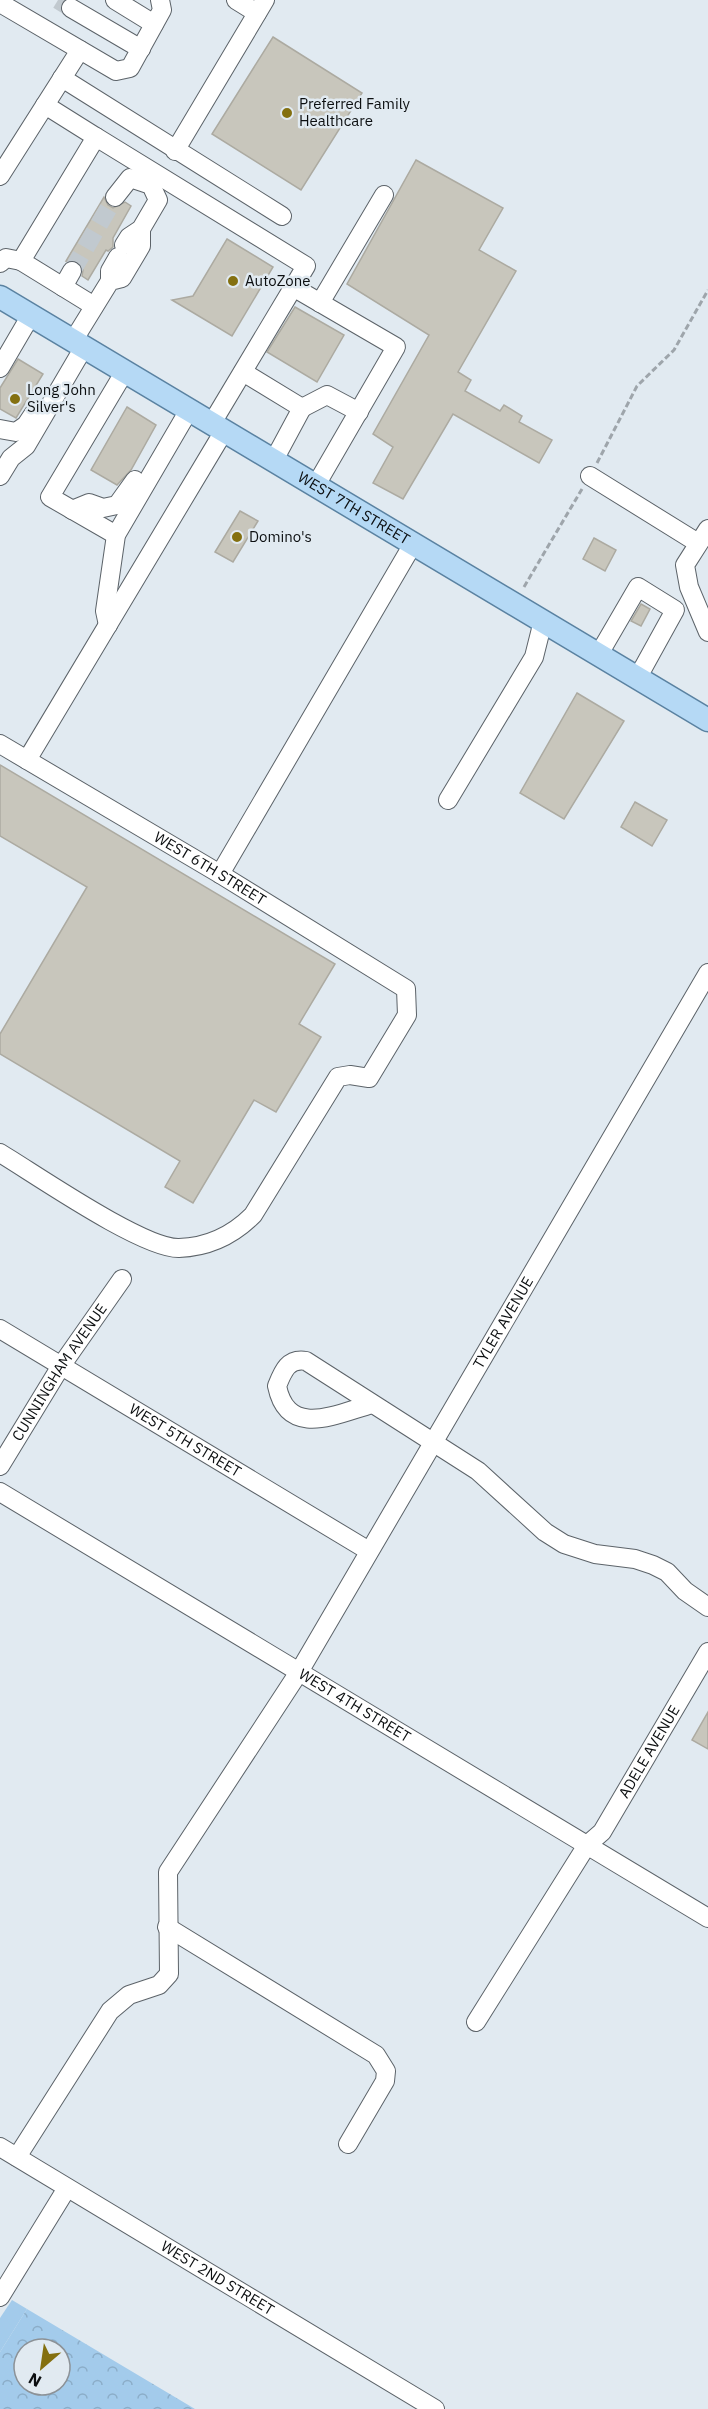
<svg xmlns="http://www.w3.org/2000/svg" width="708" height="2409" viewBox="0 0 708 2409" font-family="'IBM Plex Sans',sans-serif">
  <style>
    .grass { fill: #a3cbeb }
    .forest { fill: url(#forest-crowns); fill-rule: evenodd }
    .building { fill: #c8c6bc; stroke: #acaaa1; stroke-width: 1.5 }
    .lines { fill: none; stroke-linecap: round; stroke-linejoin: round }
    .minor-tunnel { stroke: #c1c9cf; stroke-width: 18; stroke-dasharray: 18 9; stroke-linecap: butt }
    .minor-casing { stroke: #5c6369; stroke-width: 20 }
    .major-casing { stroke: #5a82a1; stroke-width: 25 }
    .path { stroke: #9ea5ab; stroke-width: 3; stroke-dasharray: 6 3; stroke-linecap: butt }
    .minor { stroke: #fff; stroke-width: 18 }
    .major { stroke: #b5d9f5; stroke-width: 22 }
    .poi-dot { fill: #847010; stroke: #e1eaf1; stroke-width: 2 }
    .labels { text-anchor: middle; stroke-width: 5; stroke-linejoin: round; paint-order: stroke }
    .poi-label { font-size: 15px; fill: #0c0f11; stroke: #e1eaf1; text-anchor: start }
    .street-label { font-size: 15px; fill: #0c0f11; stroke: #e1eaf1 }
  </style>
  <defs>
    <pattern id="forest-crowns" width="20" height="18" patternUnits="userSpaceOnUse" patternTransform="scale(1.5)"><rect width="20" height="18" fill="#a3cbeb"/><path d="M2 6a3 3 0 1 1 6 0M12 15a3 3 0 1 1 6 0" fill="none" stroke="#8badc8"/></pattern>
  </defs>
  <rect width="100%" height="100%" fill="#e1eaf1"/>
  <!-- grass -->
  <path class="grass" d="M12,2300l15,9 -27,43v-34z"/>
  <!-- forest -->
  <path class="forest" d="M27,2309l168,100h-195v-57zM24,2349h36v36h-36z"/>
  <!-- building -->
  <g class="building">
    <path d="M273,37l89,56 -61,97 -89,-56z"/>
    <path d="M416,160l87,48 -24,42 37,21 -58,101 13,8 -6,11 35,20 4,-6 18,11 -3,6 33,18 -13,23 -86,-49 -50,85 -30,-16 20,-36 -20,-13 56,-99 -82,-51z"/>
    <path d="M104,197l4,8 5,3 12,-6 6,4 -18,32v9l-5,4 -2,-1 -18,30 -6,-4 1,-6 -5,-8 -12,-1z"/>
    <path d="M227,239l46,28 -41,69 -60,-36 21,-4z"/>
    <path d="M295,307l49,28 -27,47 -50,-30z"/>
    <path d="M18,359l25,15 -27,44 -16,-9v-21z"/>
    <path d="M127,407l29,18 -25,45 -14,15 -26,-15z"/>
    <path d="M240,511l18,10 -25,41 -18,-10z"/>
    <path d="M594,538l22,12 -11,21 -22,-12z"/>
    <path d="M641,604l9,5 -9,17 -10,-5z"/>
    <path d="M577,693l47,28 -60,98 -44,-26z"/>
    <path d="M0,765l335,199 -36,60 22,13 -45,75 -22,-12 -61,103 -28,-16 15,-26 -180,-107v-20l87,-147 -87,-51z"/>
    <path d="M635,802l32,18 -15,26 -31,-19z"/>
    <path d="M708,1712v37l-16,-9z"/>
  </g>
  <g class="lines">
    <!-- minor-tunnel -->
    <g class="minor-tunnel">
      <path d="M58,0l13,8"/>
      <path d="M72,271l43,-74"/>
    </g>
    <!-- minor casing -->
    <g class="minor-casing">
      <g id="minor">
        <path d="M115,0l39,24"/>
        <path d="M236,0l21,13"/>
        <path d="M0,3l116,68 14,-3 32,-58 -2,-10"/>
        <path d="M71,8l70,41"/>
        <path d="M62,78l220,138"/>
        <path d="M45,105l51,32 -75,124 73,45"/>
        <path d="M96,137l210,129 -94,157"/>
        <path d="M175,151l90,-151"/>
        <path d="M0,176l80,-126"/>
        <path d="M115,197l15,-19 21,7 7,15 -17,29 -12,8 -5,8"/>
        <path d="M0,263l6,-5 15,3"/>
        <path d="M110,281v-10l8,-14"/>
        <path d="M63,287l9,-16"/>
        <path d="M293,287l103,60 -80,138"/>
        <path d="M320,303l64,-108"/>
        <path d="M73,341l37,-60 12,-3 19,-32v-17"/>
        <path d="M0,368l31,-53"/>
        <path d="M243,372l59,36 -28,52"/>
        <path d="M302,408l25,-13 32,17"/>
        <path d="M0,429l16,3 10,-7 10,-15"/>
        <path d="M0,476l11,-18 15,-12 58,-99"/>
        <path d="M590,476l108,67"/>
        <path d="M72,510l17,-7 14,5 14,-3 18,-25"/>
        <path d="M708,529l-23,36 4,22 19,45"/>
        <path d="M116,535l-66,-38 75,-126"/>
        <path d="M108,625l-3,-14 11,-76 73,-125"/>
        <path d="M599,654l39,-67 37,23 -37,67"/>
        <path id="s1" d="M0,744l220,130 186,115 1,26 -38,63 -19,-3 -12,2 -85,138c-20,20 -45,32 -74,33 -36,1 -144,-74 -179,-95"/>
        <path d="M27,760l197,-329"/>
        <path d="M448,800l86,-143 9,-36"/>
        <path d="M220,874l193,-330"/>
        <path id="s2" d="M0,1329l369,222"/>
        <path d="M372,1404c-36,10 -84,35 -95,-18 6,-15 11,-28 29,-25l172,110 67,61 19,12 31,10 40,5 18,6 14,7 18,19 23,16"/>
        <path id="s3" d="M0,1466l61,-100 61,-87"/>
        <path id="s4" d="M0,1492l708,426"/>
        <path d="M167,1927l209,128 10,16 -1,10 -37,63"/>
        <path id="s5" d="M476,2022l111,-177 15,-13 106,-180"/>
        <path id="s6" d="M0,2147l435,262"/>
        <path id="s7" d="M17,2157l93,-146 19,-16 30,-10 10,-11 -1,-102 131,-200 409,-699"/>
        <path d="M0,2297l67,-109"/>
      </g>
    </g>
    <!-- major casing -->
    <g class="major-casing">
      <g id="major">
        <path id="s8" d="M0,297l708,423"/>
      </g>
    </g>
    <!-- path -->
    <g class="path">
      <path d="M597,463l40,-77 37,-36 34,-60"/>
      <path d="M524,587l58,-98"/>
    </g>
    <!-- minor -->
    <use href="#minor" class="minor"/>
    <!-- major -->
    <use href="#major" class="major"/>
  </g>
  <!-- markers -->
  <g class="poi-dot">
    <circle cx="287" cy="113" r="6"/>
    <circle cx="233" cy="281" r="6"/>
    <circle cx="15" cy="399" r="6"/>
    <circle cx="237" cy="537" r="6"/>
  </g>
  <g class="labels">
    <!-- poi labels -->
    <g class="poi-label">
      <text x="299" y="109">Preferred Family<tspan x="299" dy="17">Healthcare</tspan></text>
      <text x="245" y="286">AutoZone</text>
      <text x="27" y="395">Long John<tspan x="27" dy="17">Silver's</tspan></text>
      <text x="249" y="542">Domino's</text>
    </g>
    <!-- street labels -->
    <g class="street-label">
      <text dy="5" stroke="none"><textPath href="#s8" startOffset="412">WEST 7TH STREET</textPath></text>
      <text dy="5" stroke="none"><textPath href="#s1" startOffset="244">WEST 6TH STREET</textPath></text>
      <text dy="5" stroke="none"><textPath href="#s7" startOffset="990">TYLER AVENUE</textPath></text>
      <text dy="5" stroke="none"><textPath href="#s3" startOffset="111">CUNNINGHAM AVENUE</textPath></text>
      <text dy="5" stroke="none"><textPath href="#s2" startOffset="216">WEST 5TH STREET</textPath></text>
      <text dy="5" stroke="none"><textPath href="#s4" startOffset="414">WEST 4TH STREET</textPath></text>
      <text dy="5" stroke="none"><textPath href="#s5" startOffset="322">ADELE AVENUE</textPath></text>
      <text dy="5" stroke="none"><textPath href="#s6" startOffset="254">WEST 2ND STREET</textPath></text>
    </g>
  </g>
  <!-- north arrow -->
  <g transform="translate(42 2367) rotate(209)"><circle r="28" fill="#e1eaf1" stroke="#8c9297" stroke-width="1.5"/>
  <path d="M0-4.5L10 22L0 15L-10 22Z" fill="#847010"/>
  <text y="-9" font-size="16" font-weight="bold" text-anchor="middle" fill="#0c0f11">N</text>
  </g>
</svg>
